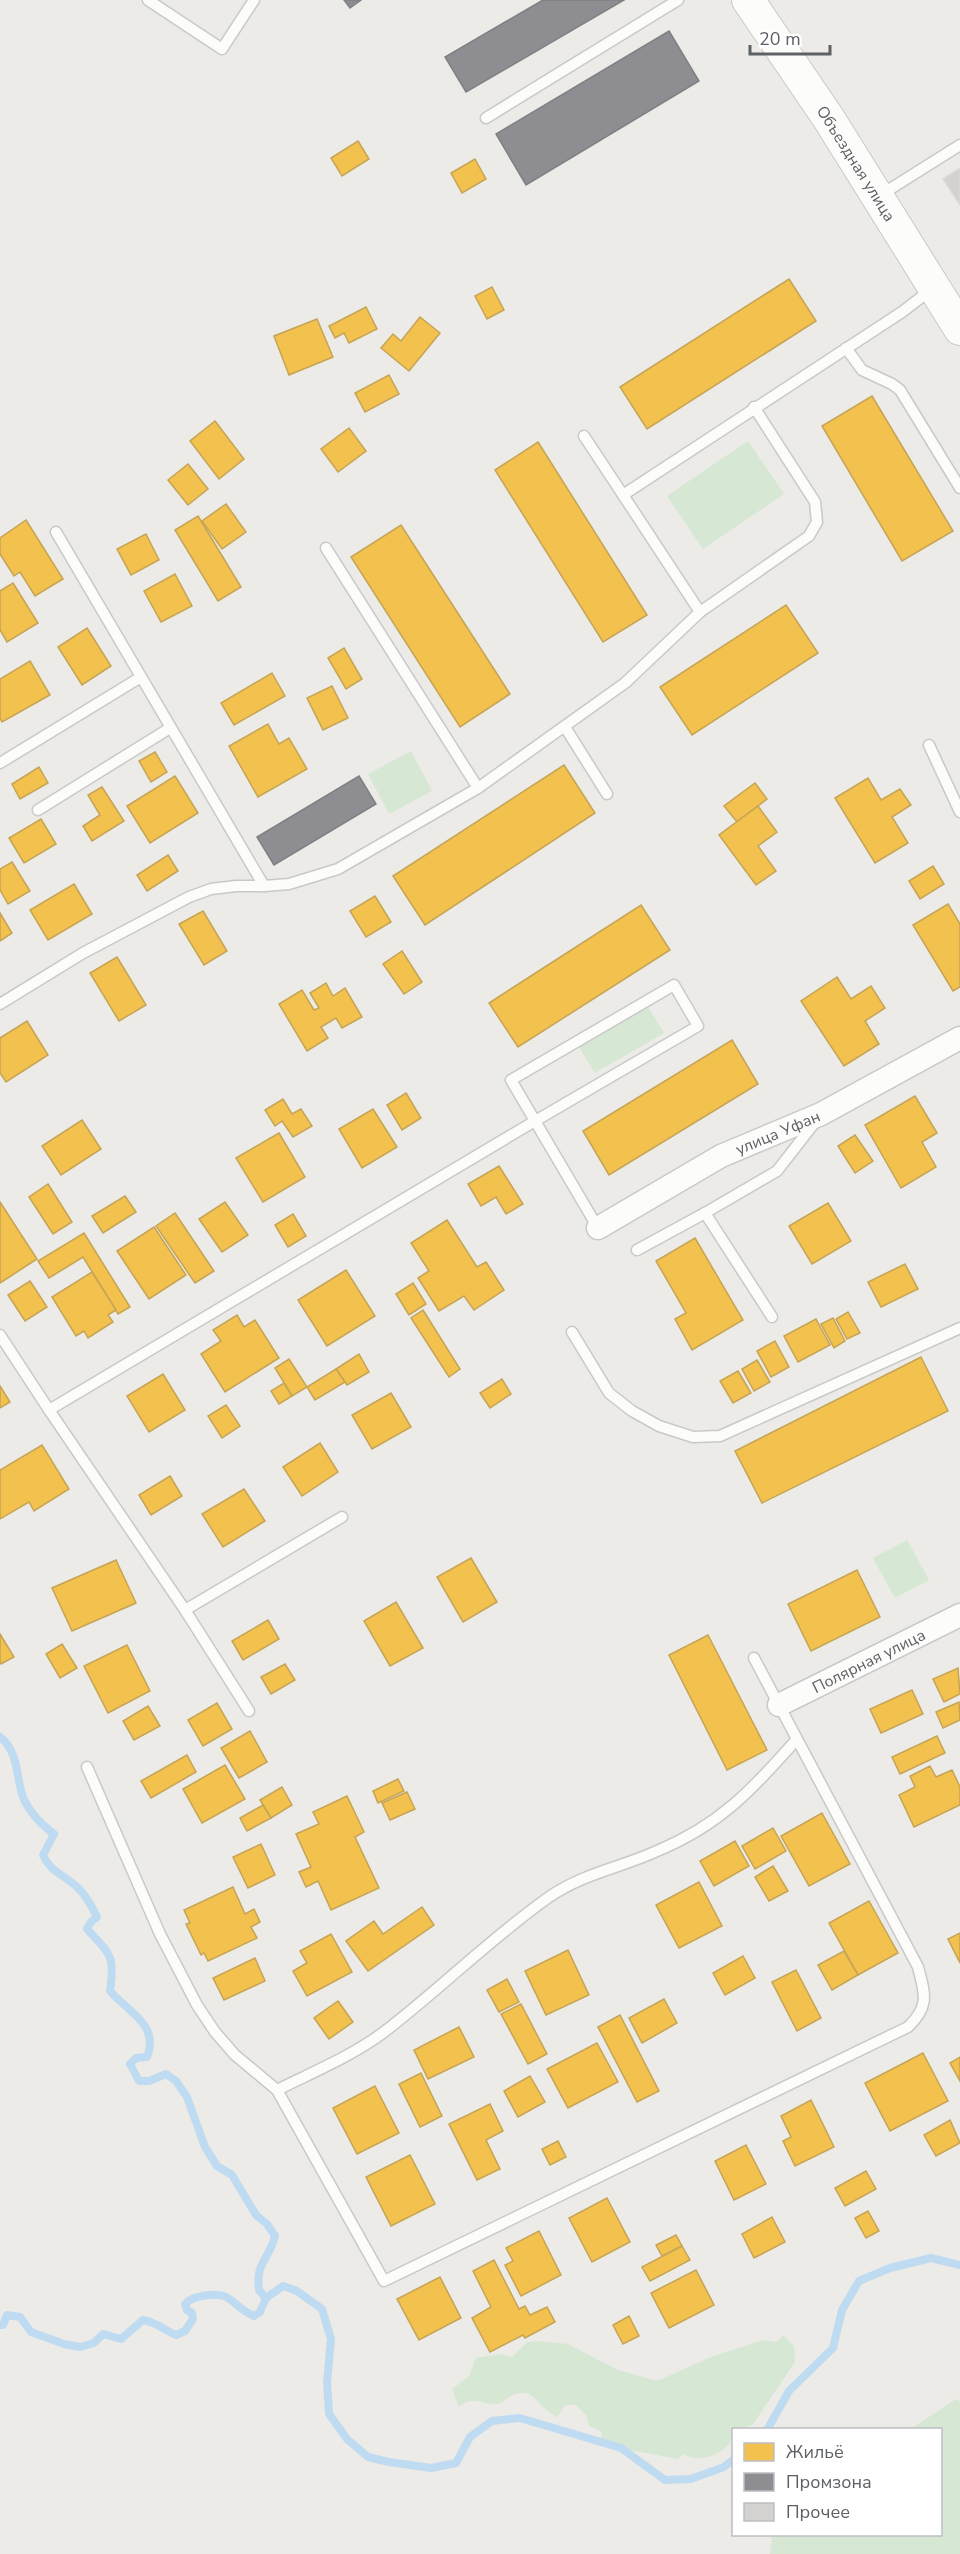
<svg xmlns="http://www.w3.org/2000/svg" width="960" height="2554" viewBox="0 0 960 2554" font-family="'Nunito Sans',sans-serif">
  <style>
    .green { fill: #d6e7d4 }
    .homes { fill: #f2c14e; stroke: #c5a455; stroke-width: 1.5 }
    .industry { fill: #8d8d92; stroke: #7f8084; stroke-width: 1.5 }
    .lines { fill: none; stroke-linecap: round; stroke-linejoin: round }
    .stream { stroke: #bfdbf2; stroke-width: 8 }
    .building { fill: #d3d2d0; stroke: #dbdad6; stroke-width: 1.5 }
    .service-casing { stroke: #c9c9c9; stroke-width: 13 }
    .minor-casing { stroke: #c9c9c9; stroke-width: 25 }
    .secondary-casing { stroke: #c9c9c8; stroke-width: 34 }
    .service { stroke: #fcfcfb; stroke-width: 10 }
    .minor { stroke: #fcfcfb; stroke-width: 22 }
    .secondary { stroke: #fcfcfb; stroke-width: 32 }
    .labels { text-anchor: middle; stroke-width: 6; stroke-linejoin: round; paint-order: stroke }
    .street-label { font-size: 16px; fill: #5d6064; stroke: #fff }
  </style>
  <rect width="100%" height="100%" fill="#ecebe7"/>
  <!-- green -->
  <g class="green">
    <path d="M748,441l36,53 -81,55 -36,-53z"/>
    <path d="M411,751l21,40 -43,23 -21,-40z"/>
    <path d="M648,1007l16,26 -69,40 -16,-26z"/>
    <path d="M907,1540l22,40 -34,18 -22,-40z"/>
    <path d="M783,2335l11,11 1,16 -42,62 -11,5 -8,1c-1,23 -33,35 -51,24l-5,5 -65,-12 -11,-6 -1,-10 -12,-5 -3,-11 -10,-10h-11l-8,12c-14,-7 -17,-15 -29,-24 -4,0 -11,0 -15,2 -6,2 -9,9 -17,9 -15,2 -20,-10 -37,3l-7,-18 17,-13 7,-18 24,-4 12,3 15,-15 12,-1 29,3 50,26 39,11 54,-24 52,-17 14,2z"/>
    <path d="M956,2399l4,2v153h-190l2,-19 168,-1v-104l-29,-1z"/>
  </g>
  <!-- homes -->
  <g class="homes">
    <path d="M358,141l11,18 -27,17 -11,-18z"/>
    <path d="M475,159l11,20 -24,14 -11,-20z"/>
    <path d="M789,279l27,42 -169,108 -27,-42z"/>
    <path d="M492,287l12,23 -17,9 -12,-23z"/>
    <path d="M366,307l11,22 -28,14 -5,-10 -9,5 -6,-12z"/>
    <path d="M420,317l20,16 -31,38 -28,-23 12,-14 8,7z"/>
    <path d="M317,319l16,38 -44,18 -15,-39z"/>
    <path d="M389,375l10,19 -34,18 -10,-19z"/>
    <path d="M872,396l81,135 -51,30 -80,-135z"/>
    <path d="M215,421l29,38 -25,20 -29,-38z"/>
    <path d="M349,428l17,23 -28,21 -17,-23z"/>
    <path d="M538,442l109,173 -44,27 -108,-172z"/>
    <path d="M188,464l20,25 -20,16 -20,-25z"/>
    <path d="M226,504l20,28 -24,17 -20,-28z"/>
    <path d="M198,516l43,71 -23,14 -43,-71z"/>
    <path d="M26,520l37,59 -28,17 -15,-24 -6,4 -14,-22v-16z"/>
    <path d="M401,525l109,169 -50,33 -109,-170z"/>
    <path d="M146,534l13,26 -28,15 -14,-26z"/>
    <path d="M175,574l17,32 -31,16 -17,-31z"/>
    <path d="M13,583l25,40 -31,19 -7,-12v-39z"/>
    <path d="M786,605l32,48 -126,82 -32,-48z"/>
    <path d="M87,628l24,38 -29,19 -24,-38z"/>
    <path d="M344,648l18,31 -16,10 -18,-31z"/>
    <path d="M30,661l20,34 -48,27 -2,-4v-39z"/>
    <path d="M272,673l13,23 -51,29 -13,-22z"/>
    <path d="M332,686l16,32 -25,12 -16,-32z"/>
    <path d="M268,724l11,20 10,-6 18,31 -49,28 -29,-51z"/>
    <path d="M155,752l12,20 -16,10 -12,-21z"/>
    <path d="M564,765l31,48 -170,112 -32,-49z"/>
    <path d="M39,767l9,16 -28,16 -8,-15z"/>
    <path d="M175,776l23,37 -48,30 -23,-37z"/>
    <path d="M868,778l13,22 19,-11 11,16 -19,12 16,26 -33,20 -40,-65z"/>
    <path d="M755,783l12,16 -30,23 -13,-16z"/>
    <path d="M102,787l22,34 -32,20 -9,-15 17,-11 -12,-20z"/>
    <path d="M758,806l19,26 -19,14 18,25 -20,14 -37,-50z"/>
    <path d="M41,819l15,25 -32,19 -15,-25z"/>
    <path d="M168,855l10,16 -31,20 -10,-16z"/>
    <path d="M12,862l18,29 -22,13 -8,-14v-21z"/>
    <path d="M933,866l11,18 -24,15 -11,-18z"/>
    <path d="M74,884l18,30 -44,26 -18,-30z"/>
    <path d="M375,896l16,26 -25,15 -16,-26z"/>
    <path d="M948,904l12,20v63l-7,4 -40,-66z"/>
    <path d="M641,905l29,45 -152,97 -29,-44z"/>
    <path d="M203,911l24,40 -23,14 -25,-41z"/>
    <path d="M0,913l12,20 -12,8z"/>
    <path d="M402,951l20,31 -18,12 -21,-30z"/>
    <path d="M117,957l29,48 -27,16 -29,-48z"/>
    <path d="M837,977l14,22 20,-13 14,22 -20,13 14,23 -35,22 -43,-65z"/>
    <path d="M326,983l7,13 12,-8 17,29 -20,11 -6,-10 -15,9 7,11 -21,13 -28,-47 23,-14 12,20 5,-2 -9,-15z"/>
    <path d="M27,1021l21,34 -42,27 -6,-9v-35z"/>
    <path d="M732,1040l26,44 -149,91 -26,-44z"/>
    <path d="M406,1093l15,25 -19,12 -15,-25z"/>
    <path d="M915,1096l22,37 -15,9 14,25 -35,21 -36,-63z"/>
    <path d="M283,1099l9,15 9,-5 11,17 -19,11 -11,-16 -7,5 -10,-16z"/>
    <path d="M373,1109l24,38 -35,21 -23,-39z"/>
    <path d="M82,1120l19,29 -40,26 -19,-29z"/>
    <path d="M279,1133l26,44 -42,25 -27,-44z"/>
    <path d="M855,1135l18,26 -18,12 -17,-27z"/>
    <path d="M499,1166l24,38 -17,10 -10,-17 -15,9 -13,-22z"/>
    <path d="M48,1184l24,38 -19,12 -24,-37z"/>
    <path d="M125,1196l11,16 -33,21 -11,-17z"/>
    <path d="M0,1202l37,57 -37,24z"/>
    <path d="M225,1202l23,33 -26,17 -23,-33z"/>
    <path d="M828,1203l23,38 -39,23 -23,-38z"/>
    <path d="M175,1213l39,58 -19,12 -39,-57z"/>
    <path d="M293,1214l13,22 -18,11 -13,-22z"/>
    <path d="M447,1220l30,47 9,-5 18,28 -30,20 -10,-14 -25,15 -21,-33 11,-7 -18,-28z"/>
    <path d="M154,1227l32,48 -37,24 -32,-48z"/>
    <path d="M84,1233l46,74 -12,7 -35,-57 -34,21 -11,-17z"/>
    <path d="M695,1238l48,82 -51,30 -17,-31 11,-6 -30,-52z"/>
    <path d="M905,1264l13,25 -37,18 -13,-25z"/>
    <path d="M346,1270l29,46 -48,30 -29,-46z"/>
    <path d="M92,1272l24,38 -8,5 5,7 -25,16 -4,-7 -8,5 -24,-39z"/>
    <path d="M30,1281l17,26 -22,14 -17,-26z"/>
    <path d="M413,1283l13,21 -17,11 -13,-21z"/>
    <path d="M423,1310l37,59 -11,8 -38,-59z"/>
    <path d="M848,1312l12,21 -13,6 -11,-20z"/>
    <path d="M237,1315l7,12 11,-7 24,38 -54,34 -24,-38 20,-13 -8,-11z"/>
    <path d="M833,1318l12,23 -11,7 -13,-24z"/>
    <path d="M816,1319l14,26 -32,17 -14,-26z"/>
    <path d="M775,1341l14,26 -18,10 -14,-26z"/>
    <path d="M359,1354l10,18 -22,13 -11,-16z"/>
    <path d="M921,1357l27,54 -186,92 -27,-52z"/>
    <path d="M289,1359l18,28 -15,9 -17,-28z"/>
    <path d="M757,1360l13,22 -16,9 -12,-22z"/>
    <path d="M336,1369l9,13 -30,18 -8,-13z"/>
    <path d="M738,1371l13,22 -18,10 -13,-22z"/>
    <path d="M163,1374l22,36 -36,22 -22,-36z"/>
    <path d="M502,1379l9,15 -21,14 -10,-15z"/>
    <path d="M284,1383l8,13 -13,8 -8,-13z"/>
    <path d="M0,1386l10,16 -10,6z"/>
    <path d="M391,1393l20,34 -39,22 -20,-34z"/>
    <path d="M226,1405l14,21 -18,12 -14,-22z"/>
    <path d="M320,1443l18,29 -36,24 -19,-29z"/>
    <path d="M42,1445l27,44 -35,22 -5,-9 -29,17v-49z"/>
    <path d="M170,1476l12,20 -31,19 -12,-20z"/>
    <path d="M244,1489l21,32 -42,26 -21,-33z"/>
    <path d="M471,1558l26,44 -34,20 -26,-45z"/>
    <path d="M116,1560l20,43 -64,28 -20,-43z"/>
    <path d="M857,1570l23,47 -69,34 -23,-47z"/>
    <path d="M396,1602l27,46 -33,18 -26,-45z"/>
    <path d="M268,1620l11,19 -36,21 -11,-19z"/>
    <path d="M0,1634l14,23 -13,7 -1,-2z"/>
    <path d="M708,1635l59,115 -40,20 -58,-115z"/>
    <path d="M62,1644l15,24 -17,10 -14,-24z"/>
    <path d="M127,1645l23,46 -42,22 -24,-47z"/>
    <path d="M285,1664l10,16 -24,14 -10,-17z"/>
    <path d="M958,1668l2,26 -16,8 -11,-23z"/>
    <path d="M912,1690l11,24 -42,19 -11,-24z"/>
    <path d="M959,1702l1,18 -17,8 -7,-16z"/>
    <path d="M217,1703l15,26 -29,17 -15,-26z"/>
    <path d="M148,1706l12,20 -26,14 -11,-19z"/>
    <path d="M250,1731l17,31 -28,16 -18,-30z"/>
    <path d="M937,1736l8,17 -45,21 -8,-17z"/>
    <path d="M187,1755l9,17 -45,26 -10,-17z"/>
    <path d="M225,1765l20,34 -43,24 -19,-34z"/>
    <path d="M930,1766l6,11 16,-7 8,17v18l-46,22 -15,-32 16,-8 -5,-11z"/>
    <path d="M398,1779l6,12 -26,12 -5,-12z"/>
    <path d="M282,1787l10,18 -21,13 -11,-18z"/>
    <path d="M407,1792l8,17 -25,11 -8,-17z"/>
    <path d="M347,1796l17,36 -9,5 24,51 -48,22 -13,-29 -12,6 -7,-15 12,-5 -15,-33 23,-10 -6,-12z"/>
    <path d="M263,1805l8,13 -24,13 -7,-13z"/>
    <path d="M822,1813l28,51 -41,22 -28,-50z"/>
    <path d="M773,1828l13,23 -31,18 -13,-23z"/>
    <path d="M735,1841l14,25 -35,20 -14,-25z"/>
    <path d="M261,1844l14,31 -27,13 -15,-31z"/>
    <path d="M773,1866l15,25 -19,10 -14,-24z"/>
    <path d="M699,1882l23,44 -43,22 -23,-43z"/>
    <path d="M233,1887l12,27 9,-5 6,13 -9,5 6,11 -49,23 -4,-8 -3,2 -15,-31 4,-1 -6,-13z"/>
    <path d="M869,1901l29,52 -40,22 -29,-52z"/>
    <path d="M422,1907l12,18 -66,46 -22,-30 28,-20 9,13z"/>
    <path d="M960,1933v30l-12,-24z"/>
    <path d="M331,1934l21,38 -45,24 -14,-25 14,-8 -7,-12z"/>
    <path d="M568,1950l21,45 -43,20 -21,-44z"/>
    <path d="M844,1951l14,24 -26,15 -14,-25z"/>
    <path d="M743,1956l12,22 -30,17 -12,-22z"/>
    <path d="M255,1958l10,23 -41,19 -11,-22z"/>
    <path d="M796,1970l25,48 -24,13 -25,-49z"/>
    <path d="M507,1979l12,23 -20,10 -12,-22z"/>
    <path d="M664,1999l13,24 -35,20 -13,-25z"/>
    <path d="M338,2001l15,21 -24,17 -15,-21z"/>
    <path d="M521,2004l26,50 -19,10 -27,-50z"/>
    <path d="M620,2015l39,76 -22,11 -39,-75z"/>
    <path d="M459,2027l15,30 -46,22 -14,-29z"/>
    <path d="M597,2043l21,39 -50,26 -21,-39z"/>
    <path d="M923,2053l25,48 -58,30 -25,-48z"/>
    <path d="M960,2057v24l-10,-18z"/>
    <path d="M421,2073l21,43 -22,11 -21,-43z"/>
    <path d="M530,2076l15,26 -27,15 -14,-26z"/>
    <path d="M375,2086l24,47 -42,21 -24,-46z"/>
    <path d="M811,2100l23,47 -39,19 -12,-25 8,-4 -10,-21z"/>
    <path d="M490,2104l13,27 -17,9 14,29 -23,11 -28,-56z"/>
    <path d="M950,2120l10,23 -24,13 -12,-21z"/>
    <path d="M558,2141l8,16 -16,8 -8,-16z"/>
    <path d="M746,2145l20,39 -32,16 -19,-39z"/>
    <path d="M410,2155l25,49 -44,22 -25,-49z"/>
    <path d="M866,2171l10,18 -31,17 -10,-18z"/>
    <path d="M607,2198l23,44 -38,20 -23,-44z"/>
    <path d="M868,2211l11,20 -13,7 -11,-20z"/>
    <path d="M772,2217l13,25 -31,16 -12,-24z"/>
    <path d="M539,2231l22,44 -40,21 -16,-31 8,-4 -7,-13z"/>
    <path d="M676,2235l6,11 -20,10 -6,-11z"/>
    <path d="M682,2246l8,14 -40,21 -8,-14z"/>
    <path d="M494,2260l25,49 6,-3 5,9 17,-8 8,15 -30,16 -2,-3 -33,17 -18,-34 19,-11 -18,-36z"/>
    <path d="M696,2270l18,35 -45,23 -18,-35z"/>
    <path d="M440,2277l21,41 -42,22 -22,-41z"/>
    <path d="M629,2316l10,20 -16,8 -10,-19z"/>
  </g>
  <!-- industry -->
  <g class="industry">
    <path d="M344,0h17l-11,8z"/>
    <path d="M543,0h81l-158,92 -21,-35z"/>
    <path d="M669,31l30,50 -173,104 -30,-51z"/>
    <path d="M359,776l17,28 -102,61 -17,-28z"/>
  </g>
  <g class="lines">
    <!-- stream -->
    <g class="stream">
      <path d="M0,1737c18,14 16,37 22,57 5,16 19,30 32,40l-11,21c8,18 22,20 35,33 9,8 14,19 19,29l-6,5 -4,7c24,26 28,26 23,62 18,21 50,34 37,66l-11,1 -6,6 9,17h10l17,-7 10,7 11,16 18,50 12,19 15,9 24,40 11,9 8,12c-6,24 -20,27 -16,54l7,8"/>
      <path d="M0,2325h3l4,-10 13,2 11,15 33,12 16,3 14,-4 9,-9 18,5 22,-19c13,2 21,10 33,15l9,-4 8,-12 -1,-6 -5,-3 -2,-6c6,-6 10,-6 17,-8 32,-6 28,10 52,20l6,-4 6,-14 17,-12 14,5 25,18 9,30 -4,43 2,32 18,25 21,18 21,5 42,6 25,-5 14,-26 22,-16 28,-3 101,30 44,32 26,-1 33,-12 10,-8"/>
      <path d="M767,2430l22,-39 44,-43 9,-38 17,-29 31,-13 41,-10 29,7"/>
    </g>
  </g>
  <!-- building -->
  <path class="building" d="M960,168v37l-17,-26z"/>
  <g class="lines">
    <!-- service casing -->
    <g class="service-casing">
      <g id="service">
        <path d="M148,0l74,49 32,-49"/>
        <path d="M486,118l192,-118"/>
        <path d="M879,196l81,-51"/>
        <path d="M846,348l16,22 30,14 8,6 60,98"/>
        <path d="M584,436l39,59 279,-183 30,-23"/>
        <path d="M623,495l77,117"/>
        <path d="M56,532l208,354 25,-2 49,-15 140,-81 147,-105 75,-71 109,-76 8,-14 -2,-20 -61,-95"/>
        <path d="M326,548l152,240"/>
        <path d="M565,727l42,67"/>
        <path d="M929,745l31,67"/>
        <path d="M0,763l141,-86"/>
        <path d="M38,810l132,-82"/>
        <path d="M0,1004l83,-51 106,-56 22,-8 25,-3h28"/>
        <path d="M705,1213l67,104"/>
        <path d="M637,1250l68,-37 72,-42 39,-50"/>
        <path d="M572,1332l37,61 23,18 27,15 34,11 27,-1 240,-108"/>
        <path d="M0,1335l49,75"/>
        <path d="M185,1610l157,-93"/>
        <path d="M754,1658l164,309c7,27 12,39 -10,60l-524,254 -107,-191c36,-18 75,-34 107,-58 56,-43 107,-94 165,-135 35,-24 71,-29 108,-46 63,-26 96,-62 140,-112"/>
        <path d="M249,1711l-64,-101 -136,-200 486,-289 -24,-41 163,-95 24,41 -163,95 63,107"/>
        <path d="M87,1767l73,167 37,71 18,27 20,23 42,35"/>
      </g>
    </g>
    <!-- minor casing -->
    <g class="minor-casing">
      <g id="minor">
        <path id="s1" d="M598,1228l123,-72 100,-42 139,-76"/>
        <path id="s2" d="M779,1705l181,-90"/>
      </g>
    </g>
    <!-- secondary casing -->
    <g class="secondary-casing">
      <g id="secondary">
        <path id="s3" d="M748,0l81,119 131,210"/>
      </g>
    </g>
    <!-- service -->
    <use href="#service" class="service"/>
    <!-- minor -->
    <use href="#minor" class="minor"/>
    <!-- secondary -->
    <use href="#secondary" class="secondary"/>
  </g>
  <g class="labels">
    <!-- street labels -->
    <g class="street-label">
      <text dy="6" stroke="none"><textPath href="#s3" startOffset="196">Объездная улица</textPath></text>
      <text dy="6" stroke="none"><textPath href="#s1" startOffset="204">улица Уфан</textPath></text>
      <text dy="6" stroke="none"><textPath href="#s2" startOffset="100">Полярная улица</textPath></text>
    </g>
  </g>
  <!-- legend -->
  <rect x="732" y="2428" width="210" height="108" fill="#ffffff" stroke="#bebfc1" stroke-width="1.5"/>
  <rect x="744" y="2443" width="30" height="18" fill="#f2c14e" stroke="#bebfc1" stroke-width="1.5"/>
  <text x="786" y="2458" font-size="18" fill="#5d6064">Жильё</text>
  <rect x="744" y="2473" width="30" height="18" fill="#8d8d92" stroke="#bebfc1" stroke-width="1.5"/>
  <text x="786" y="2488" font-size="18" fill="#5d6064">Промзона</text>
  <rect x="744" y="2503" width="30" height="18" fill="#d3d2d0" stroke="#bebfc1" stroke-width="1.5"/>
  <text x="786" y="2518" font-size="18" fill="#5d6064">Прочее</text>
  <!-- scale -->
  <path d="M750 45v9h80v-9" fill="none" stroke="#5d6064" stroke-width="3"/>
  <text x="759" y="45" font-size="18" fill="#5d6064" stroke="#ffffff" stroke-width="4.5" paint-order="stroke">20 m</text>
</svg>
